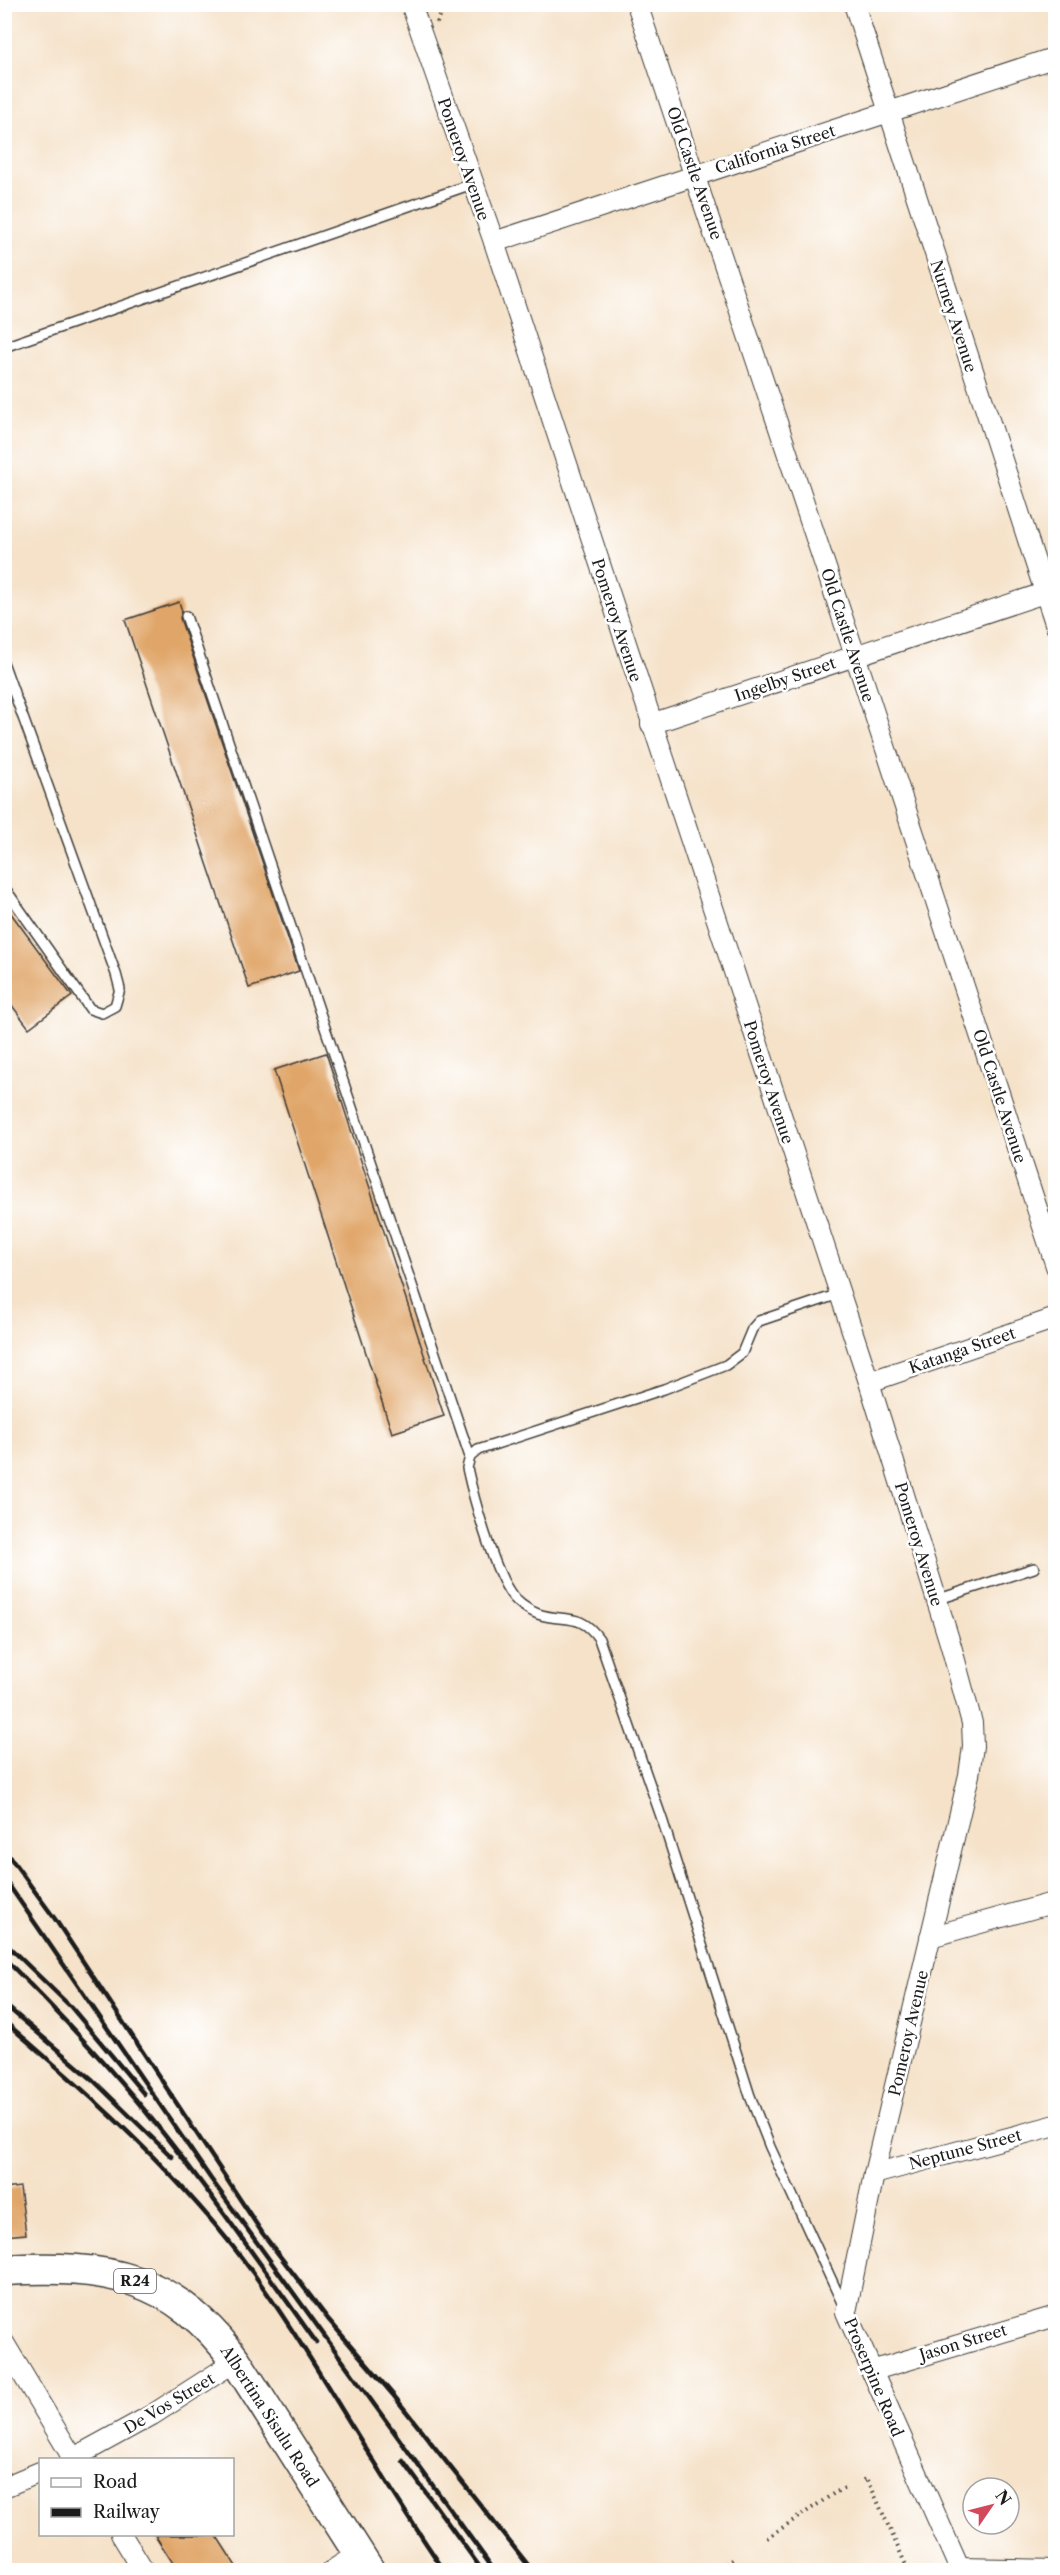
<svg xmlns="http://www.w3.org/2000/svg" width="1060" height="2575" viewBox="0 0 1060 2575" font-family="'Libre Caslon Text',serif">
  <style>
    .building { fill: #e0a568 }
    .lines { fill: none; stroke-linecap: round; stroke-linejoin: round }
    .lane-casing { stroke: #3d3a36; stroke-width: 12 }
    .street-casing { stroke: #3d3a36; stroke-width: 22 }
    .primary-casing { stroke: #3d3a36; stroke-width: 33 }
    .path { stroke: #3d3a36; stroke-width: 4; stroke-dasharray: 1.5 4.5; stroke-linecap: butt }
    .lane { stroke: #fff; stroke-width: 9 }
    .street { stroke: #fff; stroke-width: 20 }
    .primary { stroke: #fff; stroke-width: 30 }
    .rail { stroke: #1c1c1c; stroke-width: 4.5 }
    .labels { text-anchor: middle; stroke-width: 5; stroke-linejoin: round; paint-order: stroke }
    .shield { fill: #fff; stroke: #606060; stroke-width: 1.5 }
    .shield-label { font-size: 15px; font-weight: bold; fill: #1c1c1c }
    .street-label { font-size: 16px; fill: #1c1c1c; stroke: #fff }
  </style>
  <rect width="100%" height="100%" fill="#fff"/>
  <filter id="ink" filterUnits="userSpaceOnUse"><feTurbulence type="fractalNoise" baseFrequency=".0167" numOctaves="2"/><feDisplacementMap in="SourceGraphic" scale="12" xChannelSelector="R" yChannelSelector="G"/><feConvolveMatrix kernelMatrix="1 2 1 2 8 2 1 2 1" color-interpolation-filters="sRGB"/></filter>
  <filter id="wash" filterUnits="userSpaceOnUse"><feTurbulence type="fractalNoise" baseFrequency=".008" numOctaves="4" result="noise"/><feDisplacementMap in="SourceGraphic" scale="24" xChannelSelector="R" yChannelSelector="G"/><feGaussianBlur stdDeviation="1.35" result="paint"/><feColorMatrix in="noise" values="0 0 0 0 0 0 0 0 0 0 0 0 0 0 0 0 0 1.4 0 .05"/><feComposite in="paint" operator="in"/></filter>
  <g filter="url(#wash)">
    <rect width="100%" height="100%" fill="#f5e2c9"/>
    <g id="blocks">
      <!-- building -->
      <g class="building">
        <path d="M179,602l3,9 -2,7 119,353 -50,17 -124,-368z"/>
        <path d="M4,904l68,92 -43,32 -25,-33z"/>
        <path d="M326,1053l118,363 -52,17 -118,-363z"/>
        <path d="M20,2187l6,47 -22,2v-47z"/>
        <path d="M155,2535h61l23,36h-61z"/>
      </g>
    </g>
  </g>
  <g filter="url(#ink)">
    <use href="#blocks" fill-opacity="0" stroke="#3d3a36" stroke-width="1.5"/>
    <g class="lines">
      <!-- lane casing -->
      <g class="lane-casing">
        <g id="lane">
          <path d="M4,347l468,-163"/>
          <path d="M186,616l284,841"/>
          <path d="M4,665l112,309 4,15 -5,17 -13,7 -12,-4 -86,-122"/>
          <path d="M839,1294l-80,27 -7,8 -10,24 -16,12 -62,24 -186,61 -8,7 -3,11c7,32 25,96 42,123 6,10 18,19 29,23 26,9 42,-3 61,25l64,183 87,274 20,51 74,160"/>
          <path d="M936,1600l98,-32"/>
        </g>
      </g>
      <!-- street casing -->
      <g class="street-casing">
        <g id="street">
          <path d="M411,4l83,238 375,1140 82,264 21,77 1,23 -4,29 -95,399 -28,138 114,258"/>
          <path d="M637,4l218,651 201,611"/>
          <path d="M854,4l202,622"/>
          <path d="M494,242l562,-185"/>
          <path d="M651,724l405,-135"/>
          <path d="M869,1382l187,-64"/>
          <path d="M930,1937l126,-35"/>
          <path d="M874,2174l182,-49"/>
          <path d="M4,2343l70,117"/>
          <path d="M871,2371l185,-55"/>
          <path d="M70,2460l82,-45 84,-54"/>
          <path d="M4,2487l36,-15"/>
          <path d="M121,2534l22,36"/>
          <path d="M958,2568l98,2"/>
          <path d="M333,2570l25,-16"/>
        </g>
      </g>
      <!-- primary casing -->
      <g class="primary-casing">
        <path id="primary" d="M4,2270c102,-6 169,5 232,91l133,209"/>
      </g>
      <!-- path -->
      <g class="path">
        <path d="M437,23l8,-19"/>
        <path d="M864,2480l3,-2 41,92"/>
        <path d="M767,2538l69,-46 12,-5"/>
        <path d="M509,2568l2,2"/>
        <path d="M716,2570l18,-11"/>
      </g>
      <!-- lane -->
      <use href="#lane" class="lane"/>
      <!-- street -->
      <use href="#street" class="street"/>
      <!-- primary -->
      <use href="#primary" class="primary"/>
      <!-- rail -->
      <g class="rail">
        <path d="M4,1849l51,70 208,315 65,85 66,77 138,174"/>
        <path d="M4,1878l207,301 283,391"/>
        <path d="M4,1942l67,65 73,87"/>
        <path d="M4,1958c46,46 91,93 133,143 64,77 121,160 179,241"/>
        <path d="M4,2004l89,76 79,77"/>
        <path d="M4,2021c90,77 179,156 249,252 69,96 124,201 191,297"/>
        <path d="M403,2461l79,109"/>
      </g>
    </g>
  </g>
  <g class="labels">
    <!-- shield labels -->
    <rect class="shield" x="114" y="2269" width="42" height="24" rx="4.5"/>
    <g class="shield-label">
      <text x="135" y="2286">R24</text>
    </g>
    <!-- street labels -->
    <g class="street-label">
      <text transform="translate(775 149) rotate(-18)" y="6">California Street</text>
      <text transform="translate(464 159) rotate(71)" y="6">Pomeroy Avenue</text>
      <text transform="translate(695 173) rotate(71)" y="6">Old Castle Avenue</text>
      <text transform="translate(954 316) rotate(72)" y="6">Nurney Avenue</text>
      <text transform="translate(617 620) rotate(72)" y="6">Pomeroy Avenue</text>
      <text transform="translate(848 635) rotate(72)" y="6">Old Castle Avenue</text>
      <text transform="translate(785 679) rotate(-19)" y="6">Ingelby Street</text>
      <text transform="translate(769 1082) rotate(72)" y="6">Pomeroy Avenue</text>
      <text transform="translate(1000 1096) rotate(72)" y="6">Old Castle Avenue</text>
      <text transform="translate(962 1350) rotate(-19)" y="6">Katanga Street</text>
      <text transform="translate(919 1544) rotate(73)" y="6">Pomeroy Avenue</text>
      <text transform="translate(908 2033) rotate(-77)" y="6">Pomeroy Avenue</text>
      <text transform="translate(965 2149) rotate(-15)" y="6">Neptune Street</text>
      <text transform="translate(963 2342) rotate(-17)" y="6">Jason Street</text>
      <text transform="translate(874 2377) rotate(67)" y="6">Proserpine Road</text>
      <text transform="translate(169 2403) rotate(-31)" y="6">De Vos Street</text>
      <text transform="translate(270 2416) rotate(57)" y="6">Albertina Sisulu Road</text>
    </g>
  </g>
  <!-- margin -->
  <rect width="1060" height="2575" fill="none" stroke="#fff" stroke-width="24"/>
  <!-- legend -->
  <rect x="39" y="2458" width="195" height="78" fill="#ffffff" stroke="#a4a4a4" stroke-width="1.5"/>
  <rect x="51" y="2478" width="30" height="9" fill="#ffffff" stroke="#a4a4a4" stroke-width="1.5"/>
  <text x="93" y="2488" font-size="18" fill="#1c1c1c">Road</text>
  <rect x="51" y="2508" width="30" height="9" fill="#1c1c1c" stroke="#a4a4a4" stroke-width="1.5"/>
  <text x="93" y="2518" font-size="18" fill="#1c1c1c">Railway</text>
  <!-- north arrow -->
  <g transform="translate(991 2506) rotate(55)"><circle r="28" fill="#ffffff" stroke="#a4a4a4" stroke-width="1.5"/>
  <path d="M0-4.5L10 22L0 15L-10 22Z" fill="#d1495b"/>
  <text y="-9" font-size="16" font-weight="bold" text-anchor="middle" fill="#1c1c1c">N</text>
  </g>
</svg>
